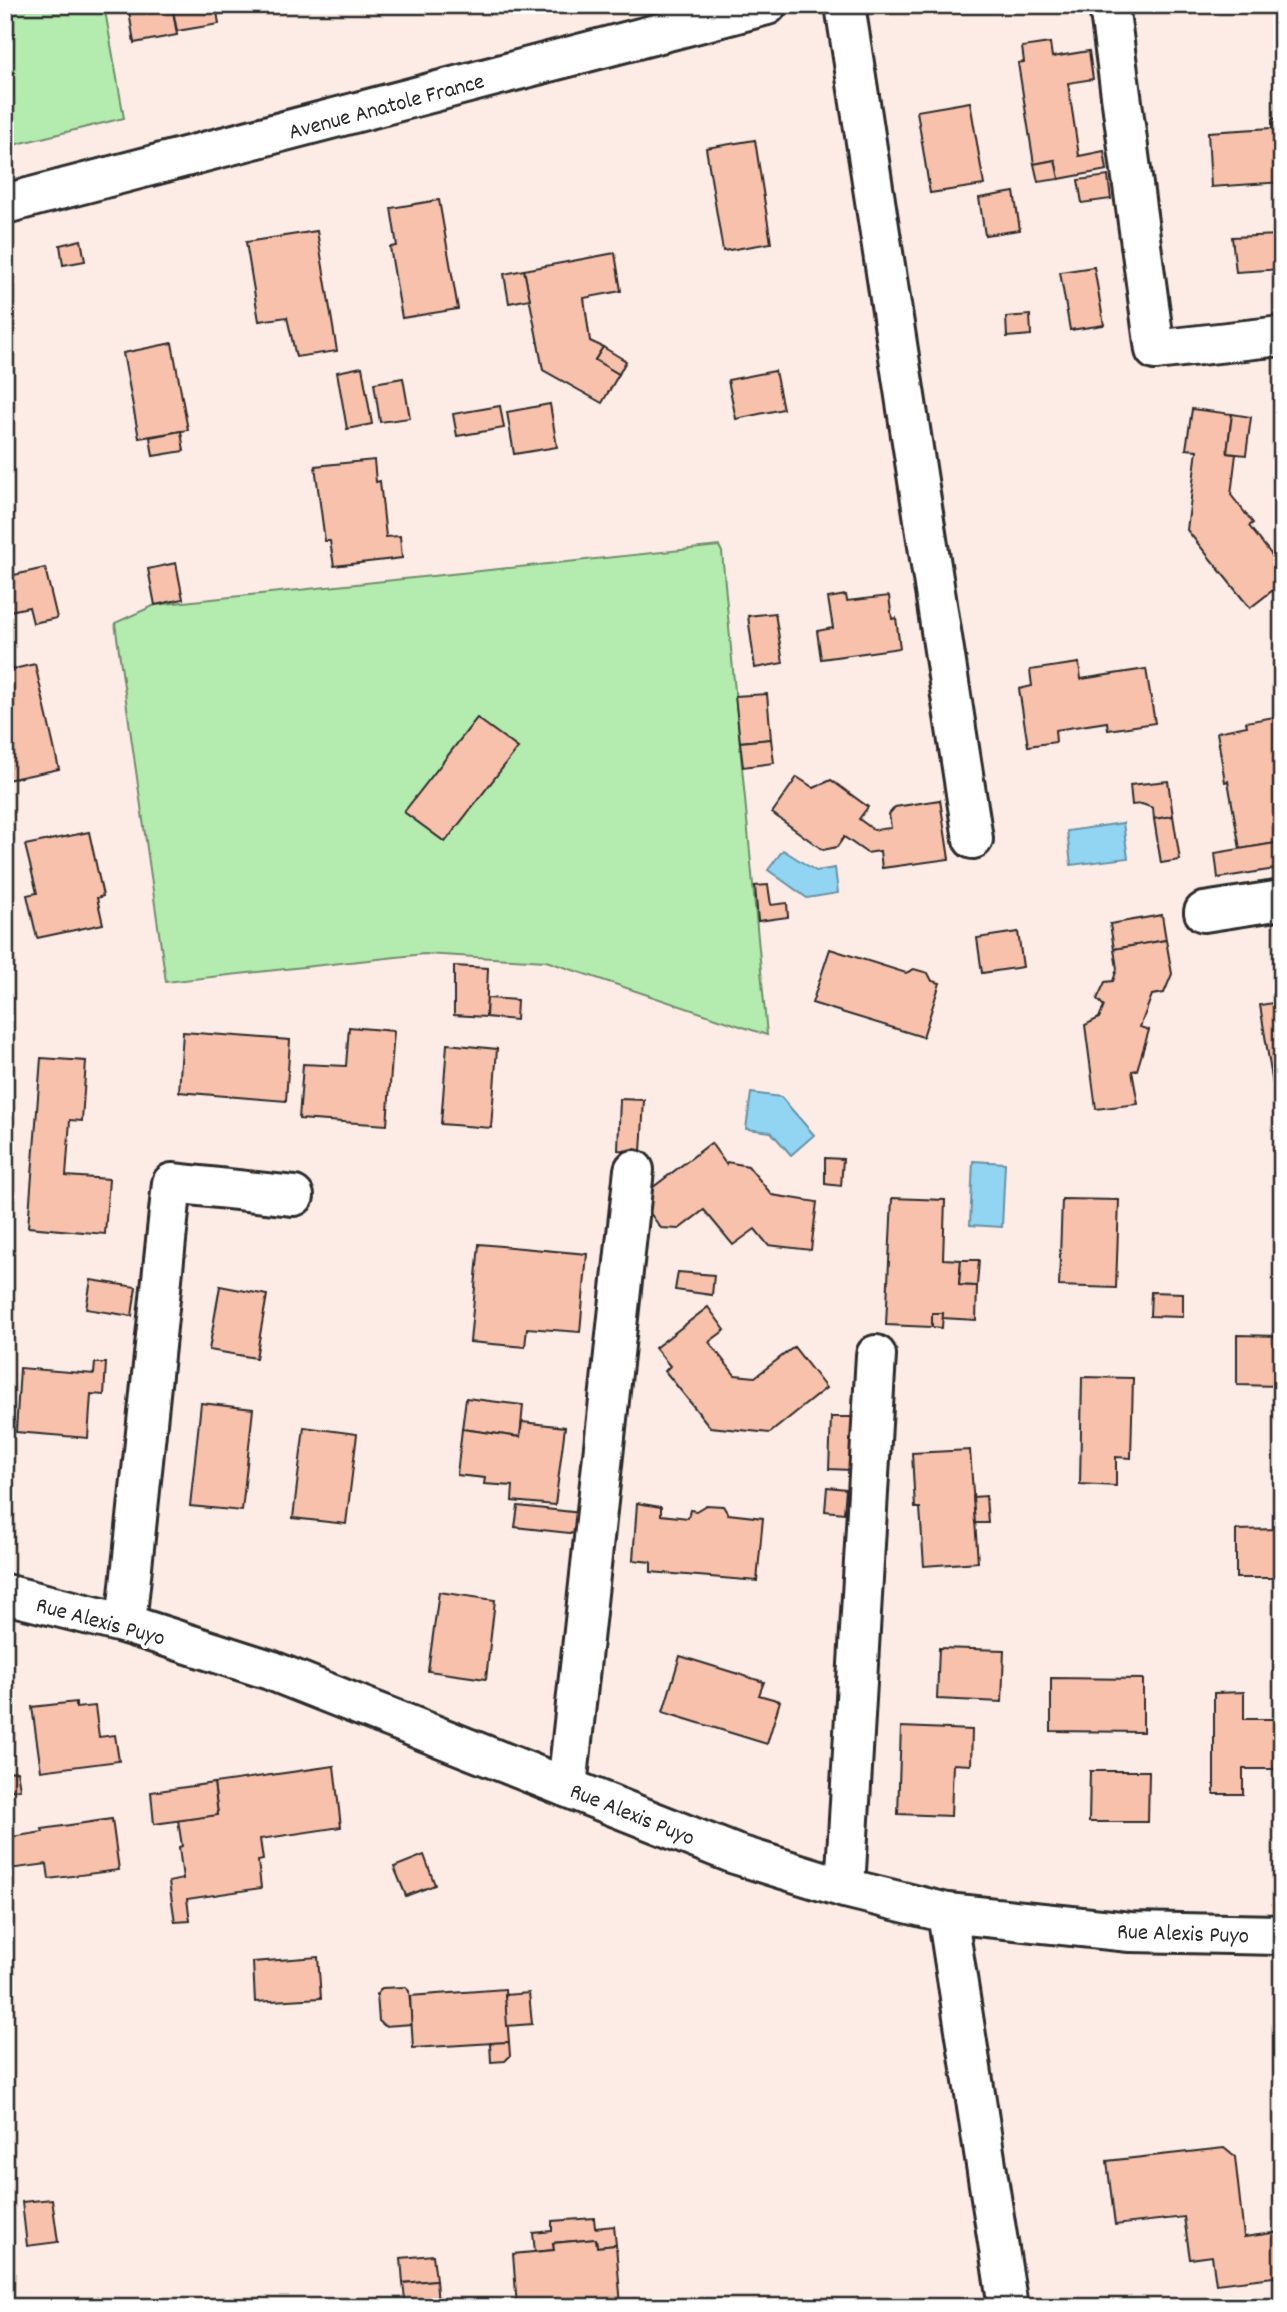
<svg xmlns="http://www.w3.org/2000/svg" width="1287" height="2312" viewBox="0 0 1287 2312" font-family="Dekko,sans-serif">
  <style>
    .green { fill: #b4ecaf; stroke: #708c6d; stroke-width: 2 }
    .water { fill: #91d5f3; stroke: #6891a3; stroke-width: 2 }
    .building { fill: #f8c1ac; stroke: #2b2b2b; stroke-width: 2 }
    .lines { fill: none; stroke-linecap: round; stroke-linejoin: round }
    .minor-casing { stroke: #2b2b2b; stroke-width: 44 }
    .minor { stroke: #fff; stroke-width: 38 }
    .labels { text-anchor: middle; stroke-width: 7; stroke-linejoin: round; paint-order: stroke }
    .street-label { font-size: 23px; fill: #2b2b2b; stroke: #fff }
  </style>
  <rect width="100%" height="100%" fill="#fdece6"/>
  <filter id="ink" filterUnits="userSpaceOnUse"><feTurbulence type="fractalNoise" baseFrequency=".0143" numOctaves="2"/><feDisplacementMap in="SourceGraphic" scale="14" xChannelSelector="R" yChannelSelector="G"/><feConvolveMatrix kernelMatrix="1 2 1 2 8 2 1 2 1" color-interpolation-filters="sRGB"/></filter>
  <g filter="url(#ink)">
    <!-- green -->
    <g class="green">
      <path d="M5,5h99l20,113 -119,29z"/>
      <path d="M719,546l3,6 45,483 -221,-74 -122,-7 -258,28 -51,-359 40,-18z"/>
    </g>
    <!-- water -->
    <g class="water">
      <path d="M1123,823l5,35 -57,7 -4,-34z"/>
      <path d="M783,850l33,21 19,-3 3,25 -31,5 -39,-28z"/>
      <path d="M751,1093l30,4 33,38 -23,20 -20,-23 -25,-3z"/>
      <path d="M973,1161l32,2 -3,64 -32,-2z"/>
    </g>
    <!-- building -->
    <g class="building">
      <path d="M128,5h44l5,30 -43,8z"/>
      <path d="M172,5h44l3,19 -42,7z"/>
      <path d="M1050,43l2,14 37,-6 4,28 -25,4 3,20 8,53 25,-5 3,19 -48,9 -4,-19 -21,4 -16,-101 6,-1 -2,-15z"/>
      <path d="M970,102l14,83 -54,8 -13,-82z"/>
      <path d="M1282,118v64l-71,5 -3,-55 64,-4v-9z"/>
      <path d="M755,140l16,103 -48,8 -17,-103z"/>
      <path d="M1055,160l4,19 -21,3 -4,-18z"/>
      <path d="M1108,176l3,23 -29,4 -4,-23z"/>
      <path d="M1014,192l6,38 -35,5 -6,-37z"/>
      <path d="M439,200l19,109 -56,9 -12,-71 7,-1 -6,-38z"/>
      <path d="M317,231l20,120 -41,6 -9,-40 -28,4 -13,-79z"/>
      <path d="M1282,235v34l-46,3 -4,-35z"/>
      <path d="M81,240l4,21 -22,4 -3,-20z"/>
      <path d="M615,253l6,38 -37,7 6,43 13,6 -8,13 24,14 -17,29 -59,-33 -19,-100z"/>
      <path d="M1094,267l10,58 -34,5 -10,-58z"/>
      <path d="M524,270l6,29 -21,4 -5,-29z"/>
      <path d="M1030,315l1,20 -24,2 -1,-20z"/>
      <path d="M172,343l16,87 -49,8 -16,-85z"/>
      <path d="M603,347l23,14 -7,13 -24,-14z"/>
      <path d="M362,367l10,57 -25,5 -10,-57z"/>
      <path d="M775,371l8,38 -47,10 -8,-39z"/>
      <path d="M403,378l7,40 -30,4 -6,-39z"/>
      <path d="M550,404l7,43 -43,7 -7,-42z"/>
      <path d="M500,406l4,22 -47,8 -4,-22z"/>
      <path d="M1192,409l40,5 -5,39 9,1 -5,41 22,28 -4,3 33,42v15l-32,25 -63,-78 10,-80 -11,-1z"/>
      <path d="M1232,414l19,3 -5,38 -19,-2z"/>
      <path d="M181,431l3,20 -31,5 -3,-19z"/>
      <path d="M374,460l2,22 4,-1 6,56 14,-1 2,22 -68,8 -4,-25h-5l-10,-75z"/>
      <path d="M176,563l7,36 -28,6 -7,-36z"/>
      <path d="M45,568l12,50 -24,5 -4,-16 -24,5v-35z"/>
      <path d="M846,595l1,6 42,-5 3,23 4,-1 4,30 -79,11 -4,-28 16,-3 -5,-30z"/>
      <path d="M775,613l8,50 -28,5 -7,-52z"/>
      <path d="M1079,663l2,16 65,-10 9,54 -47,7 -1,-8 -52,8 1,12 -28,4 -9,-57 13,-3 -2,-16z"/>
      <path d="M35,664l24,105 -52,11 -2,-109z"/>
      <path d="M767,694l4,45 -31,3 -5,-46z"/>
      <path d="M1280,716l2,52 -6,7 6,4v63l-42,7 -12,-68 -3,1 -8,-50 30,-6 -1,-4z"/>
      <path d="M477,718l41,30 -73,94 -41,-30z"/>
      <path d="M771,739l3,24 -31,4 -3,-25z"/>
      <path d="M797,777l17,11 17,-8 37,27 -9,12 15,11 17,-2 -2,-14 6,-7 45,-7 9,59 -67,9 -2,-17 -13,2 -23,-16 -7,10 -14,3 -51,-37z"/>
      <path d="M1168,781l5,35 -19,3 -1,-11 -11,-4 -10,1 -2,-20z"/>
      <path d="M1173,816l7,44 -19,3 -7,-44z"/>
      <path d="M89,832l14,64 -6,2 6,26 -66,14 -10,-43 10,-2 -12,-48z"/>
      <path d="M1282,842v26l-64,10 -3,-25z"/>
      <path d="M768,885l3,20 16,-2 1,14 -30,4 -3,-35z"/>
      <path d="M1162,915l4,25 -52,9 -4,-25z"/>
      <path d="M1018,932l5,35 -41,6 -5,-35z"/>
      <path d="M1166,940l6,34 -8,19 -12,2 -12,32 9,3 -12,40 -5,1 6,33 -42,5 -11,-84 14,-7 5,-12 -7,-7 8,-17 8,-1 4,-12 -3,-20z"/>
      <path d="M830,949l76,24 8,-4 14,4 4,8 8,2 -17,54 -111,-34z"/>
      <path d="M1282,965v131l-7,1 -15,-92 20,-3 -6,-36z"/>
      <path d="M454,966l34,2 -2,49 -32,-2z"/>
      <path d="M487,998l30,2 -1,20 -30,-3z"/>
      <path d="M349,1027l45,4 -7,94 -88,-6 4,-55 43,2z"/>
      <path d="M183,1032l107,8 -4,61 -107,-9z"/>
      <path d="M447,1044l50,5 -6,79 -50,-4z"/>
      <path d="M41,1058l45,3 -4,60 -12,-1 -4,56 43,3 -4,55 -77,-7z"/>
      <path d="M620,1099l24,1 -3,52 -23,-2z"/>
      <path d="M711,1143l15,21 1,-2 21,4 24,29 45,7 -6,48 -43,-5 -13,-16 -22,16 -29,-35 -25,19 -18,-1 -22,-30z"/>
      <path d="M825,1158l18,1 -2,27 -16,-2z"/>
      <path d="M892,1198l53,2 -2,59 18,1 -2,25 18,1 -1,34 -34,-2 1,-5h-11v14l-46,-2z"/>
      <path d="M1062,1199l57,1 -3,88 -57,-2z"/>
      <path d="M479,1244l108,10 -7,78 -53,-4 -2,19 -55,-5z"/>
      <path d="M961,1260h18l-2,26 -18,-1z"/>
      <path d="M678,1272l36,3 -2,20 -37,-5z"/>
      <path d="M91,1280l45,7 -4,29 -46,-7z"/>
      <path d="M220,1286l47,9 -11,63 -47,-8z"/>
      <path d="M1151,1292l32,1v24l-33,-1z"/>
      <path d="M708,1307l17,23 -16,12 26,33 20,2 39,-30 32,41 -56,45 -60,-6 -45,-56 5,-5 -15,-18z"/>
      <path d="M932,1313h11l-1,15 -10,-1z"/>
      <path d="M1237,1335l45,1v50l-45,-1z"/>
      <path d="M95,1363h11l-2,32 -13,-1 -3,44 -72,-6 4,-64 74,6z"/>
      <path d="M1082,1377l51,1 -2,80 -15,-1v29l-36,-2z"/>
      <path d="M466,1398l57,7 -3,32 -58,-8z"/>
      <path d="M201,1403l52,6 -11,102 -52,-5z"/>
      <path d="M831,1417h22l-2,53 -22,-1z"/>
      <path d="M522,1422l43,5 -10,78 -43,-4 1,-15 -29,-2 1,-6 -28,-3 5,-46 58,8z"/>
      <path d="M304,1427l53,7 -11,90 -53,-6z"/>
      <path d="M970,1450l8,112 -54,4 -4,-58h-5l-3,-55z"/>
      <path d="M827,1487l19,2 -2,24 -19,-2z"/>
      <path d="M986,1496l2,27h-13l-2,-26z"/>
      <path d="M637,1503l24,4v8l27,3 2,-8 6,1 10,-6 17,1 5,8 35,4 -6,63 -106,-9v-10l-18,-2z"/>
      <path d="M518,1506l63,7 -3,21 -63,-7z"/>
      <path d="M1282,1529v49h-46v-48z"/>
      <path d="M439,1592l56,8 -9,79 -58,-8z"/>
      <path d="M939,1648l65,2 -2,52 -65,-3z"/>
      <path d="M680,1656l84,26 -5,13 21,6 -13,43 -104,-32z"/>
      <path d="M1051,1678l92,1v53l-92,-1z"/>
      <path d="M1244,1692v27h38v50h-39v25h-29v-101z"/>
      <path d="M76,1702v6l19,-2 4,31 16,-2 4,26 -78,10 -9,-64z"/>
      <path d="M901,1727l71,3 -1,35 -18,-1 -2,52 -53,-2z"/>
      <path d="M334,1766l7,61 -81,12 3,21 -5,1 3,27 -74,11 3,22 -15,1 -6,-40 14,-3 -4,-32 3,-1 -4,-26 40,-5 -4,-32z"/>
      <path d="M17,1771l3,18 -15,2v-19z"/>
      <path d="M1090,1771h59l-1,51h-59z"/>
      <path d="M214,1783l4,32 -64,9 -3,-32z"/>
      <path d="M112,1819l7,51 -70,9 -2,-15 -38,5 -4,-31 38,-6 -1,-3z"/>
      <path d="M424,1855l11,30 -29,11 -12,-29z"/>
      <path d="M318,1957l3,41 -66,4 -2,-40z"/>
      <path d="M405,1987l4,4 3,33 -27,2 -6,-5 -2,-27 5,-6z"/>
      <path d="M505,1989l4,53 -96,6 -3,-52z"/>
      <path d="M529,1993l3,31 -25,2 -2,-31z"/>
      <path d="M509,2042l1,14 -5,5 -14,1 -1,-19z"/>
      <path d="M1224,2148l11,9 9,80 36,-5 -2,-17 4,-8v69l-66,8 -4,-28 -22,3 -6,-42 -69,8 -8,-64z"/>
      <path d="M52,2199l6,43 -31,4 -5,-44z"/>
      <path d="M594,2218l1,10 19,-2 2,19 -19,2 -1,-8 -43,4 1,7 -19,2 -2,-19 19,-2v-10z"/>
      <path d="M596,2239l1,8 19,-2 5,61 -104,1 -4,-53 41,-4 -1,-7z"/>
      <path d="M433,2255l3,25 -33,3 -2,-25z"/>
      <path d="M436,2280l2,25 -32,2 -3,-24z"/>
    </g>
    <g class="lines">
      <!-- minor casing -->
      <g class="minor-casing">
        <g id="minor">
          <path d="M845,5l128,834"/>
          <path d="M1109,5l46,345 127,-14"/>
          <path d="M5,204l762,-199"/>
          <path d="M1204,912l78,-12"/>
          <path d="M5,1594l121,30 144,46 465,184 110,34 102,25 183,19 152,3"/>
          <path d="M126,1624l46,-441 122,13"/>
          <path d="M567,1787l67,-617"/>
          <path d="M845,1888l31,-533"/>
          <path d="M947,1913l61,394"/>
        </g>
      </g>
      <!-- minor -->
      <use href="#minor" class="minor"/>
    </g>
  </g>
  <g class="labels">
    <!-- street labels -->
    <g class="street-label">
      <text transform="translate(386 105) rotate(-15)" y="8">Avenue Anatole France</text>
      <text transform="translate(101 1620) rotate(15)" y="8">Rue Alexis Puyo</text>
      <text transform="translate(633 1813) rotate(22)" y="8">Rue Alexis Puyo</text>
      <text transform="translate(1183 1932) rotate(2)" y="8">Rue Alexis Puyo</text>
    </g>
  </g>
  <!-- margin -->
  <rect width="1287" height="2312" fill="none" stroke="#fff" stroke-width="28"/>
  <rect x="14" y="14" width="1259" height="2284" fill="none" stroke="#2b2b2b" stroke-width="2.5" filter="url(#ink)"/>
</svg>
